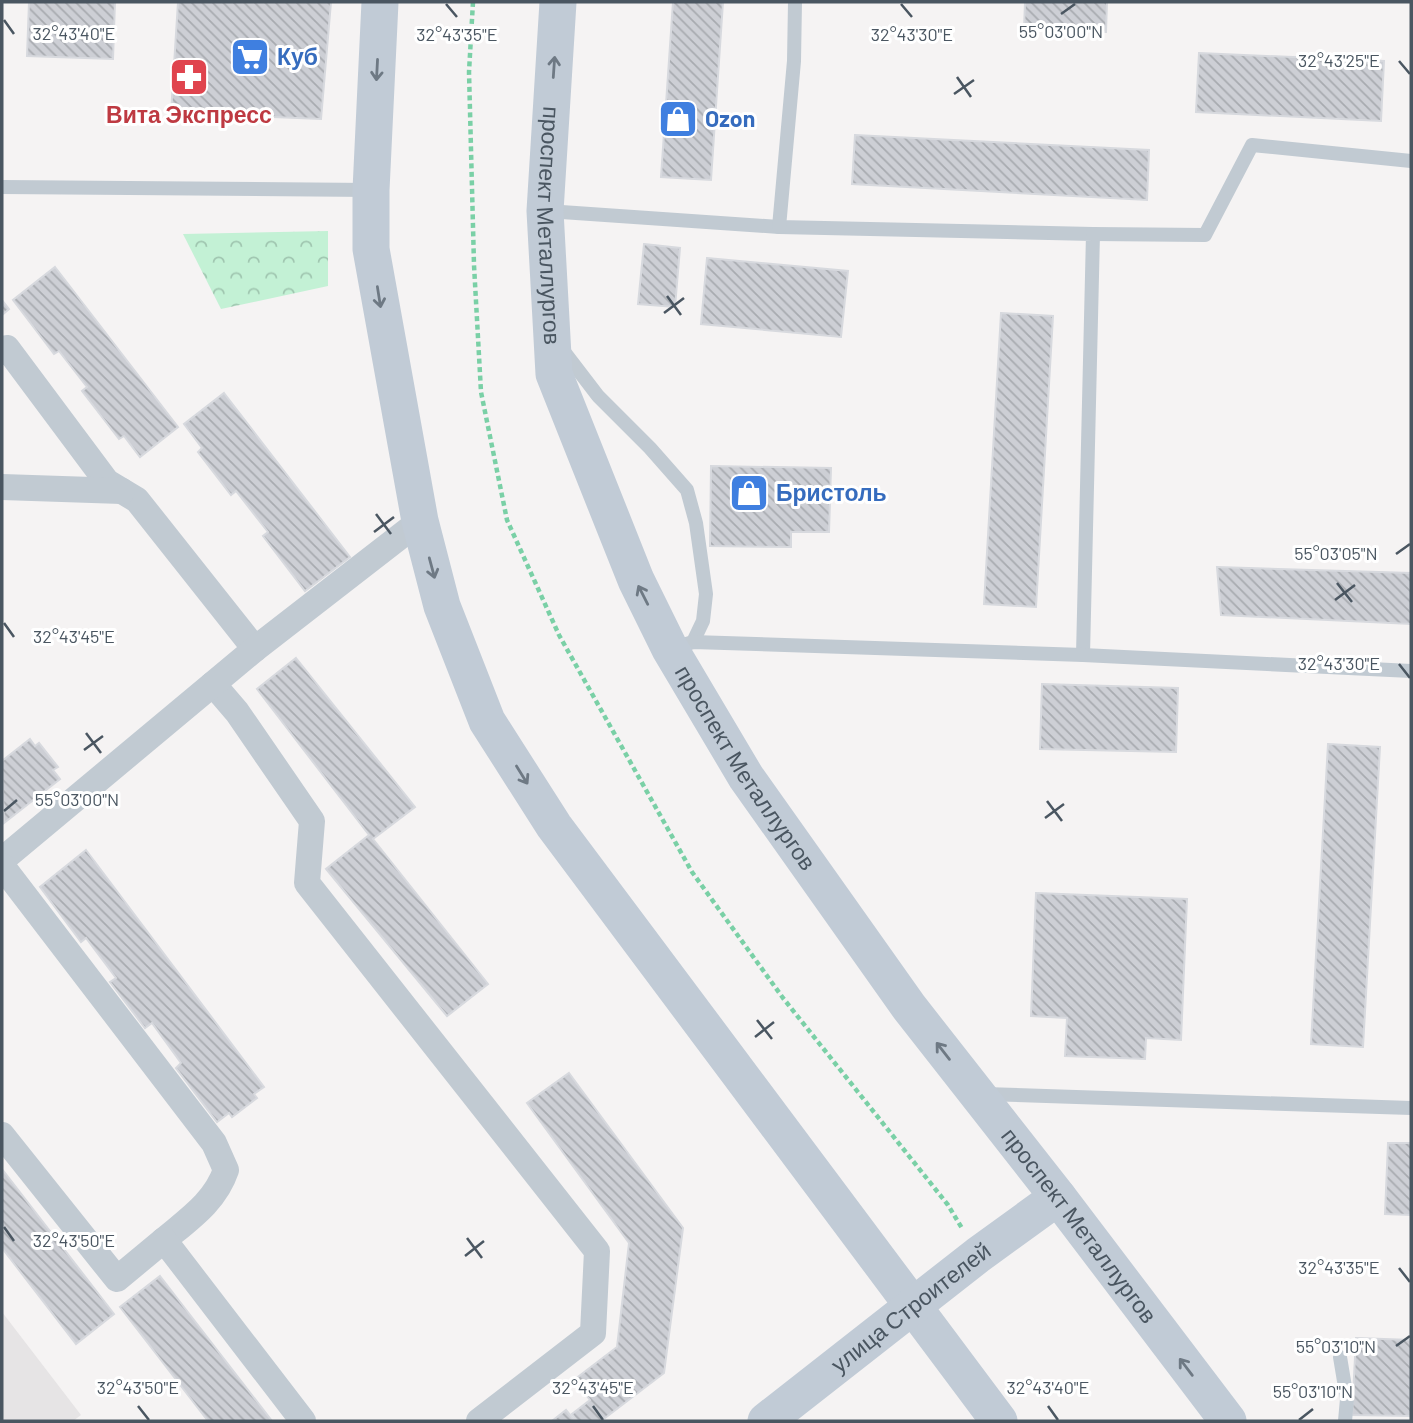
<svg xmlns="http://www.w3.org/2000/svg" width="1413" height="1423" viewBox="0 0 1413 1423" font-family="Barlow,sans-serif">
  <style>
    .education { fill: #e6e4e5 }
    .park { fill: url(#park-crowns) }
    .building { fill: url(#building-back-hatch); stroke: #d7d9de; stroke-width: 2 }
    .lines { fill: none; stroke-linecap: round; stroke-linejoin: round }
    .path { stroke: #7ad0a6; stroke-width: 4.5; stroke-dasharray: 5 3.5; stroke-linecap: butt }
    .lane { stroke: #c1cad2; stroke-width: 14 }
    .street { stroke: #c1cad2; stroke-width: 26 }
    .secondary { stroke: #c1cbd6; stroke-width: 37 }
    .oneway { stroke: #6e7984 }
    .ticks { fill: none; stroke: #4a5661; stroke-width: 2.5 }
    .labels { text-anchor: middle; stroke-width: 6; stroke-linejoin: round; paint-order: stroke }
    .shop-label { font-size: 23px; font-weight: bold; fill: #366cbe; stroke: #fff; text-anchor: start }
    .health-label { font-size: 23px; font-weight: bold; fill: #be3a42; stroke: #fff }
    .street-label { font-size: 23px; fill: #4a5661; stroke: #fff }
    .ticks-label { font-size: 18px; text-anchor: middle; fill: #4a5661; stroke: #fff; stroke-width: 6; stroke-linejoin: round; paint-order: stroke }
  </style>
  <defs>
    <pattern id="park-crowns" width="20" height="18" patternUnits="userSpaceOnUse" patternTransform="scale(1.75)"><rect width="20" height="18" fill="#c3f1d5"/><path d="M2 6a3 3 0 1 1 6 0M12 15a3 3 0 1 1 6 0" fill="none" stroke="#a0c6b0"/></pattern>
    <pattern id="building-back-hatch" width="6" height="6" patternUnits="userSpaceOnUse" patternTransform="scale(1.75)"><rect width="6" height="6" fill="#cdcfd5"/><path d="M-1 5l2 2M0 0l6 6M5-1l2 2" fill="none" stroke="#a8abb0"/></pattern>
  </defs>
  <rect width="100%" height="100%" fill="#f5f3f3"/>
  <!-- education -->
  <path class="education" d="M2,1312l79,103 -8,6h-71z"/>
  <!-- park -->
  <path class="park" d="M328,231v55l-107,23 -38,-75z"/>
  <!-- building -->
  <g class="building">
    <path d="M29,2h86l-2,57 -86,-3z"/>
    <path d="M178,2h153l-10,117 -150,-6z"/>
    <path d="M673,2h50l-12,178 -50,-3z"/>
    <path d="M1025,2h82l-1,30 -82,-3z"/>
    <path d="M1199,53l185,8 -3,60 -185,-9z"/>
    <path d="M855,135l294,15 -2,50 -295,-16z"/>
    <path d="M644,244l36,4 -5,59 -37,-3z"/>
    <path d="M707,258l141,13 -7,66 -140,-13z"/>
    <path d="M55,267l123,160 -38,30 -16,-21 -5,3 -37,-48 5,-4 -28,-36 -5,3 -41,-54z"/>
    <path d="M2,300l7,9 -7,6z"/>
    <path d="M1001,313l52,3 -17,291 -52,-3z"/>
    <path d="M224,393l126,164 -45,34 -42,-55 5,-4 -32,-41 -5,4 -33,-43 4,-4 -18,-24z"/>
    <path d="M711,466l120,2 -2,64h-38v15l-81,-1z"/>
    <path d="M1217,567l194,6v51l-190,-9z"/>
    <path d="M296,658l119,149 -42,32 115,145 -41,32 -121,-147 43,-34 -112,-146z"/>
    <path d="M1042,684l136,4 -2,64 -136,-3z"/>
    <path d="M30,739l5,7 4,-3 19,24 -5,3 7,9 -56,44 -2,-62z"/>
    <path d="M1328,744l52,3 -17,300 -52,-3z"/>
    <path d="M86,850l178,237 -10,7 3,4 -25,19 -3,-4 -12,9 -41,-54 5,-5 -29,-40 -7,5 -35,-46 6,-4 -30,-40 -5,4 -41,-55z"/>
    <path d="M1036,893l151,6 -6,141 -35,-2 -1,21 -80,-3 2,-38 -36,-2z"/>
    <path d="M569,1073l114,155 -19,145 -63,48h-24l-5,-7 18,-14 -16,-20 43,-33 12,-104 -102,-140z"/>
    <path d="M1388,1143h23v72l-26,-1z"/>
    <path d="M2,1169l112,145 -38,30 -74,-96z"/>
    <path d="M160,1276l112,145h-64l-88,-114z"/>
    <path d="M1356,1338l55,2v76l-59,-1z"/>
    <path d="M566,1410l9,11h-23z"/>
  </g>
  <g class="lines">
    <!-- path -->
    <path class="path" d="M473,2l-4,70 5,193 7,127 26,128 52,115 133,237 91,126 165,207 15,25"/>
    <!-- lane -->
    <g class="lane">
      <path d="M2,187l369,3"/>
      <path d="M547,211l232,16 314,7 -10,421"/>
      <path d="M779,227l15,-166 1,-59"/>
      <path d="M1093,234l112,1 47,-90 159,16"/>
      <path d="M562,349l36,47 52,52 37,42 9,33 10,71 -3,27 -10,21"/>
      <path d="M671,649l22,-7 390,13 328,16"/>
      <path d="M984,1094l427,14"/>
      <path d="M1340,1357l7,42 -2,22"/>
    </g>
    <!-- street -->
    <g class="street">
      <path d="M2,352l5,-4 100,134 30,18 118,149"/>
      <path d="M2,487l120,4"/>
      <path d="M213,684l24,28 75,109 -5,62 290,368 -4,82 -114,88"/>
      <path d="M2,860l253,-211 165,-128"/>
      <path d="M2,866l212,277 12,27c-11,32 -37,49 -62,70"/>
      <path d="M2,1135l115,144 47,-39 139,181"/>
    </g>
    <!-- secondary -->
    <g class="secondary">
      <path d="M380,2l-9,188v59l49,272 22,85 45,115 67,105 445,595"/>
      <path id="s1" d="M558,2l-13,209 9,163 82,206 34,69 76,128 163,230 149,190 170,224"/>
      <path id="s2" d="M766,1421l212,-166 80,-58"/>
    </g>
  </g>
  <!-- one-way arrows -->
  <defs><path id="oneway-shaft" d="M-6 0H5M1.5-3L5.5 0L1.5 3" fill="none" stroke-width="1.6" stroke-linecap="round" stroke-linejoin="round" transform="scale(1.75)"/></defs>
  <g class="oneway">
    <use href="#oneway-shaft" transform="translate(554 67) rotate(-86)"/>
    <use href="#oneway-shaft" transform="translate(377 70) rotate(93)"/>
    <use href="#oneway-shaft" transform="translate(379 297) rotate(81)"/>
    <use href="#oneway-shaft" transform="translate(432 568) rotate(75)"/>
    <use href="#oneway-shaft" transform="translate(643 595) rotate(-117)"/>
    <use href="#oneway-shaft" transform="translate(522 775) rotate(58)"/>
    <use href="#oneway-shaft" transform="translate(943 1051) rotate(-128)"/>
    <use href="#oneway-shaft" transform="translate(1186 1367) rotate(-127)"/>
  </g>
  <!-- ticks -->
  <path class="ticks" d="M446,4l11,13M901,4l11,13M1061,14l14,-10M4,20l10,14M1399,61l11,13M957,77l14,20M954,94l20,-14M667,296l14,19M664,313l20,-15M376,514l15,20M374,532l20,-15M1396,554l14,-10M1337,583l15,19M1335,600l20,-15M4,623l10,14M1399,664l11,14M86,733l15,20M84,750l19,-14M1047,801l15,20M4,811l13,-11M1045,818l19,-14M757,1020l15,19M755,1037l19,-15M4,1227l10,14M467,1238l15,20M465,1256l19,-15M1399,1268l11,14M1396,1346l14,-10M138,1406l11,14M593,1406l10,14M1048,1406l10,14M1299,1420l14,-11"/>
  <!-- icons -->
  <defs>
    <g id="supermarket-square" transform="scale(2.0125)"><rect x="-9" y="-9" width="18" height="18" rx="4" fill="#3f7fe0" stroke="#fff"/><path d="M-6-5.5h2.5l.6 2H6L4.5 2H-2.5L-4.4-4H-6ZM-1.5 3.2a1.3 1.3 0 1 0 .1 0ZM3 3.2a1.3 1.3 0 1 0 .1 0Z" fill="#fff"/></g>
    <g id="pharmacy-square" transform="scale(2.0125)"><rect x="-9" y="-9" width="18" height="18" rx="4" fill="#e0444e" stroke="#fff"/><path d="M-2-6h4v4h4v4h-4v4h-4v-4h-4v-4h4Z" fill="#fff"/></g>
    <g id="shop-square" transform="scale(2.0125)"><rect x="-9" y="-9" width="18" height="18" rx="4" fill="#3f7fe0" stroke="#fff"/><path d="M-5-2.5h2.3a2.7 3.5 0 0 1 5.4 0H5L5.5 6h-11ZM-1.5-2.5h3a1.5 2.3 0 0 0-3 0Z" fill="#fff"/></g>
  </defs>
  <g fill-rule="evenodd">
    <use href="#supermarket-square" x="250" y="57"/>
    <use href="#pharmacy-square" x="189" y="77"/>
    <use href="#shop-square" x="678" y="119"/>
    <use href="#shop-square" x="749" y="493"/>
  </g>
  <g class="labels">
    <!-- shop labels -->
    <g class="shop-label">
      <text x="277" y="65">Куб</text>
      <text x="705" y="127">Ozon</text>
      <text x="776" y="501">Бристоль</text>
    </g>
    <!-- health labels -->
    <g class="health-label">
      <text x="189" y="123">Вита Экспресс</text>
    </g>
    <!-- street labels -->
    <g class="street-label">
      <text dy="8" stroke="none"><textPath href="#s1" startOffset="224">проспект Металлургов</textPath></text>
      <text dy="8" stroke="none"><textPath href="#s1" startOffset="812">проспект Металлургов</textPath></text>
      <text dy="8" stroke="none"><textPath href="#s1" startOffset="1379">проспект Металлургов</textPath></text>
      <text dy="8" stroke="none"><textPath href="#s2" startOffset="184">улица Строителей</textPath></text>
    </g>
  </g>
  <g class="ticks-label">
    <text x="1061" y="38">55°03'00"N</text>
    <text x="74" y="40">32°43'40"E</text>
    <text x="457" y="41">32°43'35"E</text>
    <text x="912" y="41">32°43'30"E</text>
    <text x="1339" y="67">32°43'25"E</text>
    <text x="1336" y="560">55°03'05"N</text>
    <text x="74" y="643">32°43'45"E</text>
    <text x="1339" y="670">32°43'30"E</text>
    <text x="77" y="806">55°03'00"N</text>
    <text x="74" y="1247">32°43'50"E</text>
    <text x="1339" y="1274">32°43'35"E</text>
    <text x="1336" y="1353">55°03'10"N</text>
    <text x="138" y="1394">32°43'50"E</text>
    <text x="593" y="1394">32°43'45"E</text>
    <text x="1048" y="1394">32°43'40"E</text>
    <text x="1313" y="1398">55°03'10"N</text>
  </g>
  <!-- border -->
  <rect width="1413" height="1423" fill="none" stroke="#4a5661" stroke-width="7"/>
</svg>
